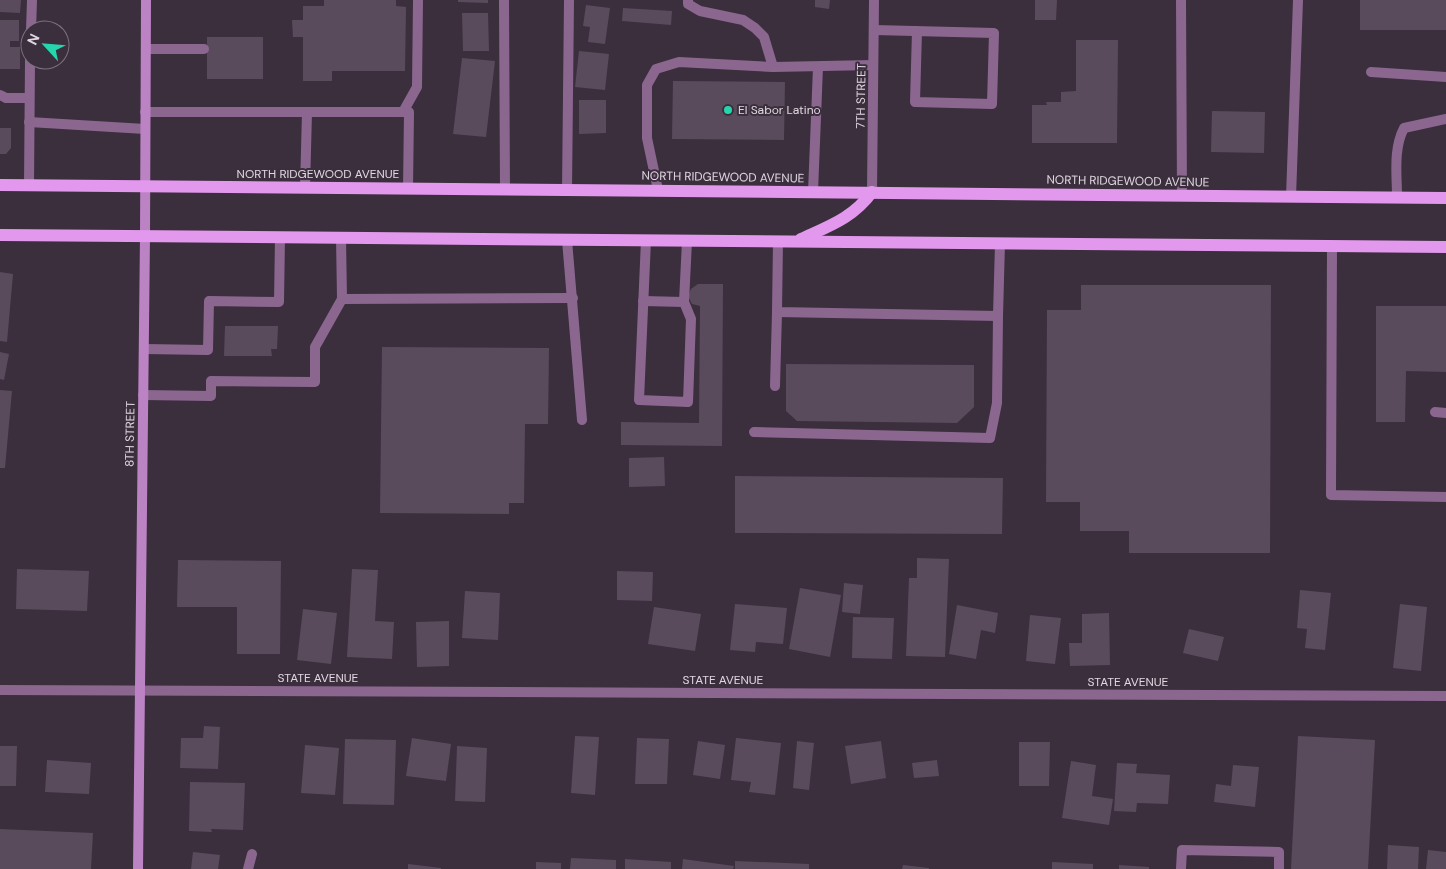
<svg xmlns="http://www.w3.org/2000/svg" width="1446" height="869" viewBox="0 0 1446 869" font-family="'DM Sans',sans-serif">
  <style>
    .building { fill: #5a4b5c }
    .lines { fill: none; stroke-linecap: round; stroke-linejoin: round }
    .lane { stroke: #8b6790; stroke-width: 10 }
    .street { stroke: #8b6790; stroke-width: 10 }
    .secondary { stroke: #bc83c4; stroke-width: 10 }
    .primary { stroke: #e298ec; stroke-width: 12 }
    .poi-dot { fill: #25d5ae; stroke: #3b2e3d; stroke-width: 2 }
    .labels { text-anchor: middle; stroke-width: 4; stroke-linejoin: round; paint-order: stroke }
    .street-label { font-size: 12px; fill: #e0d7e1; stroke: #3b2e3d }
    .poi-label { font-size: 12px; fill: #e0d7e1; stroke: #3b2e3d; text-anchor: start }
  </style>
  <rect width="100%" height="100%" fill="#3b2e3d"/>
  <!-- building -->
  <g class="building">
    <path d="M0,0h21l-1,13 -20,-1z"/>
    <path d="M324,0h72v6l10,1 -1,64h-73v10h-29v-44h-10l-1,-17h11v-14h21z"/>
    <path d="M458,0h30v3l-30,-1z"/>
    <path d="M815,0h15l-1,9 -14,-2z"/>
    <path d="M1035,0h22l-1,20h-21z"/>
    <rect x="1360" y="0" width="86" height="30"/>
    <path d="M586,5l24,3 -5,36 -17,-2 2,-15 -7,-1z"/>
    <path d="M623,8l49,3 -1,14 -49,-4z"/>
    <path d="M462,13h26l1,38h-26z"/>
    <path d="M0,20h19v21h-9v6h10v22h-20z"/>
    <rect x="207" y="37" width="56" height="42"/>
    <path d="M1076,40h42l-1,103h-85v-38h15l-1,-3h15v-10l15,-1z"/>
    <path d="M579,51l30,3 -4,36 -30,-3z"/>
    <path d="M462,58l33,3 -9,76 -33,-3z"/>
    <path d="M673,81l112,1 -1,58 -112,-1z"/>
    <path d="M579,100h27v33l-27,1z"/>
    <path d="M1212,111l53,1 -1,41 -53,-1z"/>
    <path d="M0,128h11v20l-5,6h-6z"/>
    <path d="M0,272l13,2 -6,68 -7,-1z"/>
    <path d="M698,284h25l-1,162 -101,-1v-23l78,1 1,-117 -8,-2 -4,-8 3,-7z"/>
    <path d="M1081,285h190l-1,268h-141v-22h-49v-29h-34l1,-192h34z"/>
    <path d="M1376,306h70v66l-40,-1 -1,51h-29z"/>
    <path d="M225,326h53l-1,23h-6l1,7h-48z"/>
    <path d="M382,347l167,1 -1,76h-23l-1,79h-15v11l-129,-1z"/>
    <path d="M0,352l9,2 -5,26 -4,-1z"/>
    <path d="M786,364l188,1v42l-17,16 -160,-2 -11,-10z"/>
    <path d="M0,390l12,1 -7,77h-5z"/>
    <path d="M664,457l1,29 -36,1v-29z"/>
    <path d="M735,476l268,2 -1,56 -267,-1z"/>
    <path d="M917,558l32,1 -4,98 -39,-1 3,-78h8z"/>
    <path d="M178,560l103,1 -1,93h-43v-47h-60z"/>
    <path d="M17,569l72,2 -2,40 -71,-2z"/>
    <path d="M352,569l26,1 -3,51 19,1 -2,37 -45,-2z"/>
    <path d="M617,571l36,1 -1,29 -35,-1z"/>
    <path d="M844,583l19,2 -3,29 -18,-2z"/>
    <path d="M800,588l41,7 -11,62 -41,-8z"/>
    <path d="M1300,590l31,3 -6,57 -20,-2 2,-19 -10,-1z"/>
    <path d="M465,591l35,2 -2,47 -36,-2z"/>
    <path d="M735,604l52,4 -4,36 -27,-2 -1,10 -25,-2z"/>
    <path d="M1400,604l27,3 -6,64 -28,-3z"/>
    <path d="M957,605l41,8 -3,20 -14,-3 -5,29 -27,-5z"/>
    <path d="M654,607l47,7 -6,37 -47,-7z"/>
    <path d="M303,609l34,4 -6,51 -34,-4z"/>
    <path d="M1109,613l1,52 -40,1 -1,-23h13v-29z"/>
    <path d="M1030,615l31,3 -6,46 -29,-3z"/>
    <path d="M853,617l41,1 -2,41 -40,-1z"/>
    <path d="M449,621v45l-32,1 -1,-45z"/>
    <path d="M1189,629l35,8 -6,24 -35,-8z"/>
    <path d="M204,726l16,1 -2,42 -38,-1 1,-30h22z"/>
    <path d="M575,736l24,1 -4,58 -24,-2z"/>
    <path d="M1298,736l77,4 -7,129h-77z"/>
    <path d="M412,738l39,6 -5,37 -40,-5z"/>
    <path d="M637,738l32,1 -2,45h-32z"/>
    <path d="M736,738l45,5 -6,52 -26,-3 2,-10 -20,-2z"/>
    <path d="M345,739l51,1 -2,65 -51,-1z"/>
    <path d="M698,741l27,4 -5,34 -27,-4z"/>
    <path d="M797,741l17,2 -5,47 -16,-2z"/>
    <path d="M881,741l5,37 -35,6 -6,-38z"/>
    <path d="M1019,742h31l-1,44h-30z"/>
    <path d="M305,745l34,3 -4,47 -34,-2z"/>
    <path d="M0,746h17l-1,40h-16z"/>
    <path d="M457,746l30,2 -2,54 -30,-1z"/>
    <path d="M47,760l44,3 -2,31 -44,-2z"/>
    <path d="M937,760l2,16 -25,2 -2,-15z"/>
    <path d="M1071,761l25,4 -4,31 21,3 -4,26 -47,-7z"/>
    <path d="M1117,763l20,1 -1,9 34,2 -2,29 -31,-1 -1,9 -22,-1z"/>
    <path d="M1233,765l26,2 -4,40 -41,-5 2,-18 15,2z"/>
    <path d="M190,782l55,1 -2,47 -32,-1 1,3 -23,-1z"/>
    <path d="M0,829l93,4 -2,36h-91z"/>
    <path d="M1388,845l31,2 -1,22h-31z"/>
    <path d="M1428,850l18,2v17h-20z"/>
    <path d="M193,852l27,3 -2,14h-27z"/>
    <path d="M571,858l45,2v9h-46z"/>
    <path d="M625,859l46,3v7h-46z"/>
    <path d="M683,859l51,7 -1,3h-51z"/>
    <path d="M735,861l74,3v5h-74z"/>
    <path d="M536,862l25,1v6h-25z"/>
    <path d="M1052,862l41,2v5h-41z"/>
    <path d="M408,864l33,4v1h-33z"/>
    <path d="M903,865l26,3v1h-27z"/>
    <path d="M1119,865l30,2v2h-30z"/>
  </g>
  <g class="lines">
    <!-- lane -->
    <g class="lane">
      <path d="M504,0l1,190"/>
      <path d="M688,0v4l12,7 43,9 12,8 9,9 9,30"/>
      <path d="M31,30l1,-30"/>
      <path d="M874,30l120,3 -2,71 -77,-2 2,-71"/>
      <path d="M146,49h58"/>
      <path d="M1371,72l75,5"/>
      <path d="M0,95l6,3h23"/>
      <path d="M145,112h264l-1,77"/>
      <path d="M403,112l14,-25 1,-87"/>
      <path d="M29,122l116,7"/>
      <path d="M29,186l1,-126"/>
      <path d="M305,188l2,-76"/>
      <path d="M567,190l2,-190"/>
      <path d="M658,190l-11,-52v-53l9,-16 23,-7 94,5 100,-2"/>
      <path d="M813,192l5,-125"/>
      <path d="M1397,197c0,-22 -4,-48 7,-69l42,-9"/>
      <path d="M567,240l15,180"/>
      <path d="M646,240l-7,160 49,2 3,-83 -7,-17 3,-61"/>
      <path d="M778,241l-1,71 221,4 2,-73"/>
      <path d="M1332,246l-1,249 115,2"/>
      <path d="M342,299l231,-1"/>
      <path d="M643,301l41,1"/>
      <path d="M144,349l64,1 1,-49 70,1 1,-65"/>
      <path d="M775,386l2,-74"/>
      <path d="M143,395l68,1v-15l104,1v-35l27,-48 -1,-62"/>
      <path d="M1435,412l11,1"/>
      <path d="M754,432l236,6 7,-35 1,-87"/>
      <path d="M248,869l4,-15"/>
      <path d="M1181,869l1,-19 97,2v17"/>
    </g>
    <!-- street -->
    <g class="street">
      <path d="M1181,0l1,196"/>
      <path d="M872,192l2,-192"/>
      <path d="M1291,197l7,-197"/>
      <path d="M0,690l1446,6"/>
    </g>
    <!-- secondary -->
    <path class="secondary" d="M138,869l7,-633 1,-236"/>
    <!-- primary -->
    <g class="primary">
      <path d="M0,185l1446,13"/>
      <path d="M0,235l1446,12"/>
      <path d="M801,239c28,-13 52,-21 71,-47"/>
    </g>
  </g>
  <!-- markers -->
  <circle class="poi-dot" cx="728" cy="110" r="5"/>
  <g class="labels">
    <!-- street labels -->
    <g class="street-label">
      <text transform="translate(861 96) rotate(-89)" y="4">7TH STREET</text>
      <text x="318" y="178">NORTH RIDGEWOOD AVENUE</text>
      <text transform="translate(723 177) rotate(1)" y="4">NORTH RIDGEWOOD AVENUE</text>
      <text transform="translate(1128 181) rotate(1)" y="4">NORTH RIDGEWOOD AVENUE</text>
      <text transform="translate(130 434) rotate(-89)" y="4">8TH STREET</text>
      <text x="318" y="682">STATE AVENUE</text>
      <text x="723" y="684">STATE AVENUE</text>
      <text x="1128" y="686">STATE AVENUE</text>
    </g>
    <!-- poi labels -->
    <g class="poi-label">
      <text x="738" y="114">El Sabor Latino</text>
    </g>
  </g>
  <!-- north arrow -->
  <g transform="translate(45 45) rotate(296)"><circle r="24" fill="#3b2e3d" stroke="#7d727f"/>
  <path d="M0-4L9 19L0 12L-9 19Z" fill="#25d5ae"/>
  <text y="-8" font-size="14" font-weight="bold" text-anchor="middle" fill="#e0d7e1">N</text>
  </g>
</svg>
